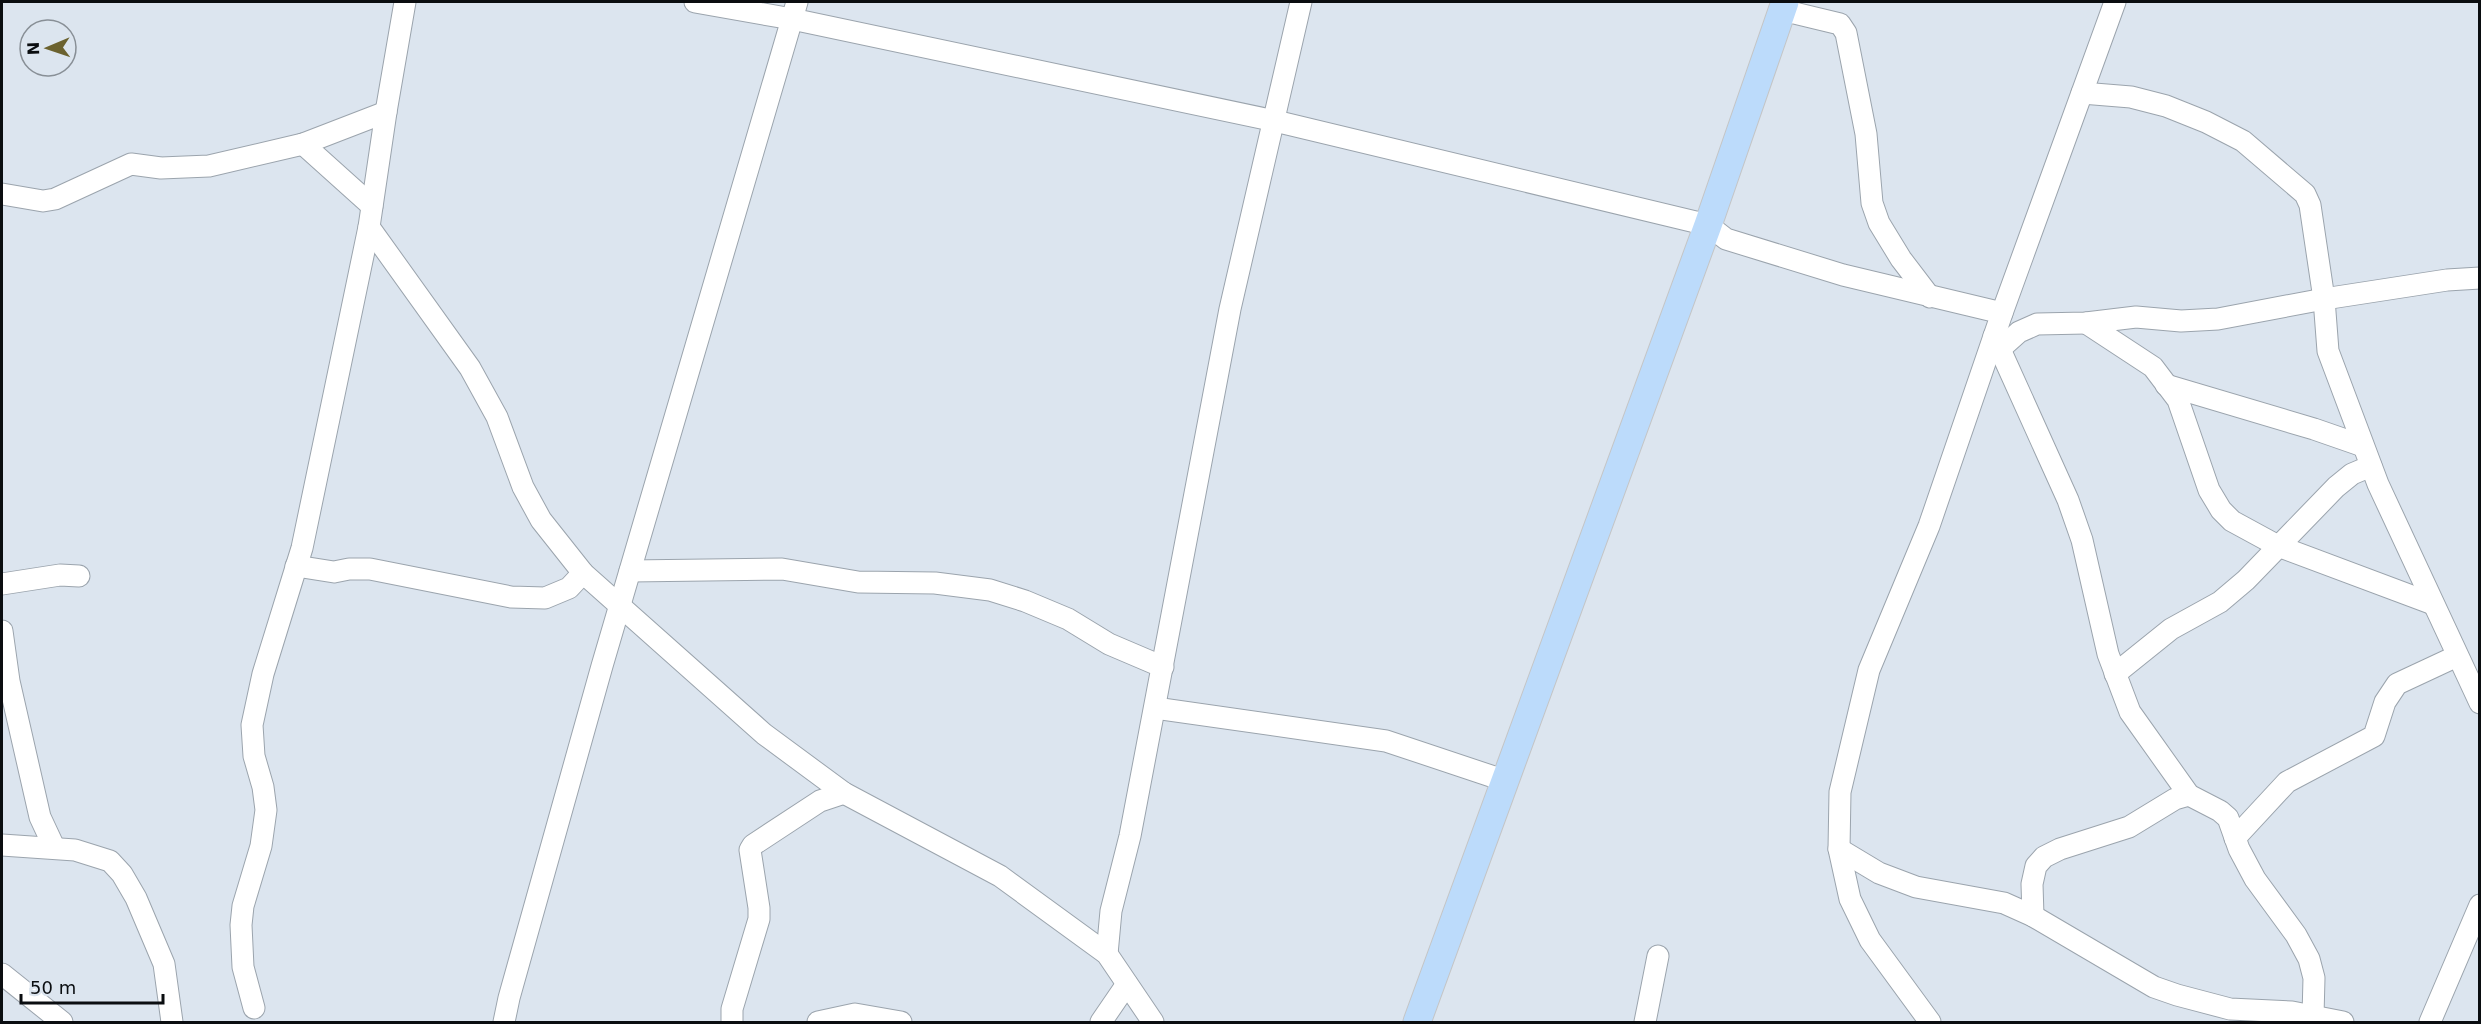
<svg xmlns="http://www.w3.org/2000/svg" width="2481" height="1024" viewBox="0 0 2481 1024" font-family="'DejaVu Sans',sans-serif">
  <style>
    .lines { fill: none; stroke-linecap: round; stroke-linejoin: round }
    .minor-casing { stroke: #9ba4ad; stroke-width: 23 }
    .major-casing { stroke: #c4c5c6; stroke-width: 29 }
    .minor { stroke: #fff; stroke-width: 21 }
    .major { stroke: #bcdbfb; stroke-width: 27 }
  </style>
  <rect width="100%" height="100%" fill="#dce5ef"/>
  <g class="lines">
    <!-- minor casing -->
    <g class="minor-casing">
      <g id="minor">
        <path d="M695,2l97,17 483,102 433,104 18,14 117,36 159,38"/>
        <path d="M1782,10l58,14 6,9 20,101 6,69 7,20 22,36 29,38"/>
        <path d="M2082,93l49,4 35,9 40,16 37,19 62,53 5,11 14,94 4,52 50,133 102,219"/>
        <path d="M303,144l69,62"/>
        <path d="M2,194l41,7 12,-2 76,-35 30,4 48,-2 94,-22 83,-32"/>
        <path d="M369,227l101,141 27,49 26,70 18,33 42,53 181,161 80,59 156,83 107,78 46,68"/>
        <path d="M2086,323l67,44 25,33 31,90 12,20 11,11 46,25 155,58"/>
        <path d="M1994,336l74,164 14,40 26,114 22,58 59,83 31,16 8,7 11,31 16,30 41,56 13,24 5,19 -1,38"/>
        <path d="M2000,349l19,-17 18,-8 49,-1 50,-6 45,4 37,-2 106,-20 123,-19 33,-2"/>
        <path d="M2166,385l148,44 49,17"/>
        <path d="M296,566l38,6 15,-3h21l141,28 34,1 24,-10 14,-15"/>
        <path d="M630,571l152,-2 76,13 77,1 55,7 35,11 43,18 41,25 54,23"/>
        <path d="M2,584l58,-9 19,1"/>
        <path d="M2,631l7,50 31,136 14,30"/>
        <path d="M2115,674l56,-45 49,-27 26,-22 90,-93 16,-13 19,-8"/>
        <path d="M1155,708l231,33 120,40"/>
        <path d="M2235,838l52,-56 87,-46 11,-34 12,-18 60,-28"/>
        <path d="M2,845l73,5 35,11 12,13 14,24 28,66 8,58"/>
        <path d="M1839,849l40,24 37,14 88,16 29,13 121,71 23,8 53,14 62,3 51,10"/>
        <path d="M2033,916l-1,-32 4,-18 8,-9 16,-8 69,-22 46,-28 14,-4"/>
        <path d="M1107,954l4,-43 19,-75 100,-527 71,-307"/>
        <path d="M2,974l60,48"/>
        <path d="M254,1008l-11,-41 -2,-42 2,-19 18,-60 5,-36 -3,-23 -9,-31 -2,-31 11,-51 39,-126 67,-321 17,-115 19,-110"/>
        <path d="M504,1022l5,-24 93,-332 195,-664"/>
        <path d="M732,1022v-13l27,-90v-11l-9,-58 3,-5 67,-44 24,-8"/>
        <path d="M818,1022l37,-8 46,8"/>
        <path d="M1101,1022l26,-38"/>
        <path d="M1645,1022l13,-66"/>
        <path d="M1930,1022l-60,-82 -20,-41 -11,-50 1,-57 29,-122 60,-144 73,-213 113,-311"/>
        <path d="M2430,1022l50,-117"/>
      </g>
    </g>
    <!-- major casing -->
    <g class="major-casing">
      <path id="major" d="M1417,1022l291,-797 77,-223"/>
    </g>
    <!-- minor -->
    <use href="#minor" class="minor"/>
    <!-- major -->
    <use href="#major" class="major"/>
  </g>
  <!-- border -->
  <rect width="2481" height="1024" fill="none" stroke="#0a0d10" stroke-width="6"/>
  <!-- north arrow -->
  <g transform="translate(48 48) rotate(268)"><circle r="28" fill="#dce5ef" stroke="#888f96" stroke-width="1.5"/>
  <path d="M0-4.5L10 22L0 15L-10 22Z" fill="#6b622f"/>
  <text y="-9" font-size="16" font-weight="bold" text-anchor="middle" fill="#0a0d10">N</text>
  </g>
  <!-- scale -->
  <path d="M21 994v9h142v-9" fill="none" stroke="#0a0d10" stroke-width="3"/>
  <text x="30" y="994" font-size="18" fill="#0a0d10" stroke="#dce5ef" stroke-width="4.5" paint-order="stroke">50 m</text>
</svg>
